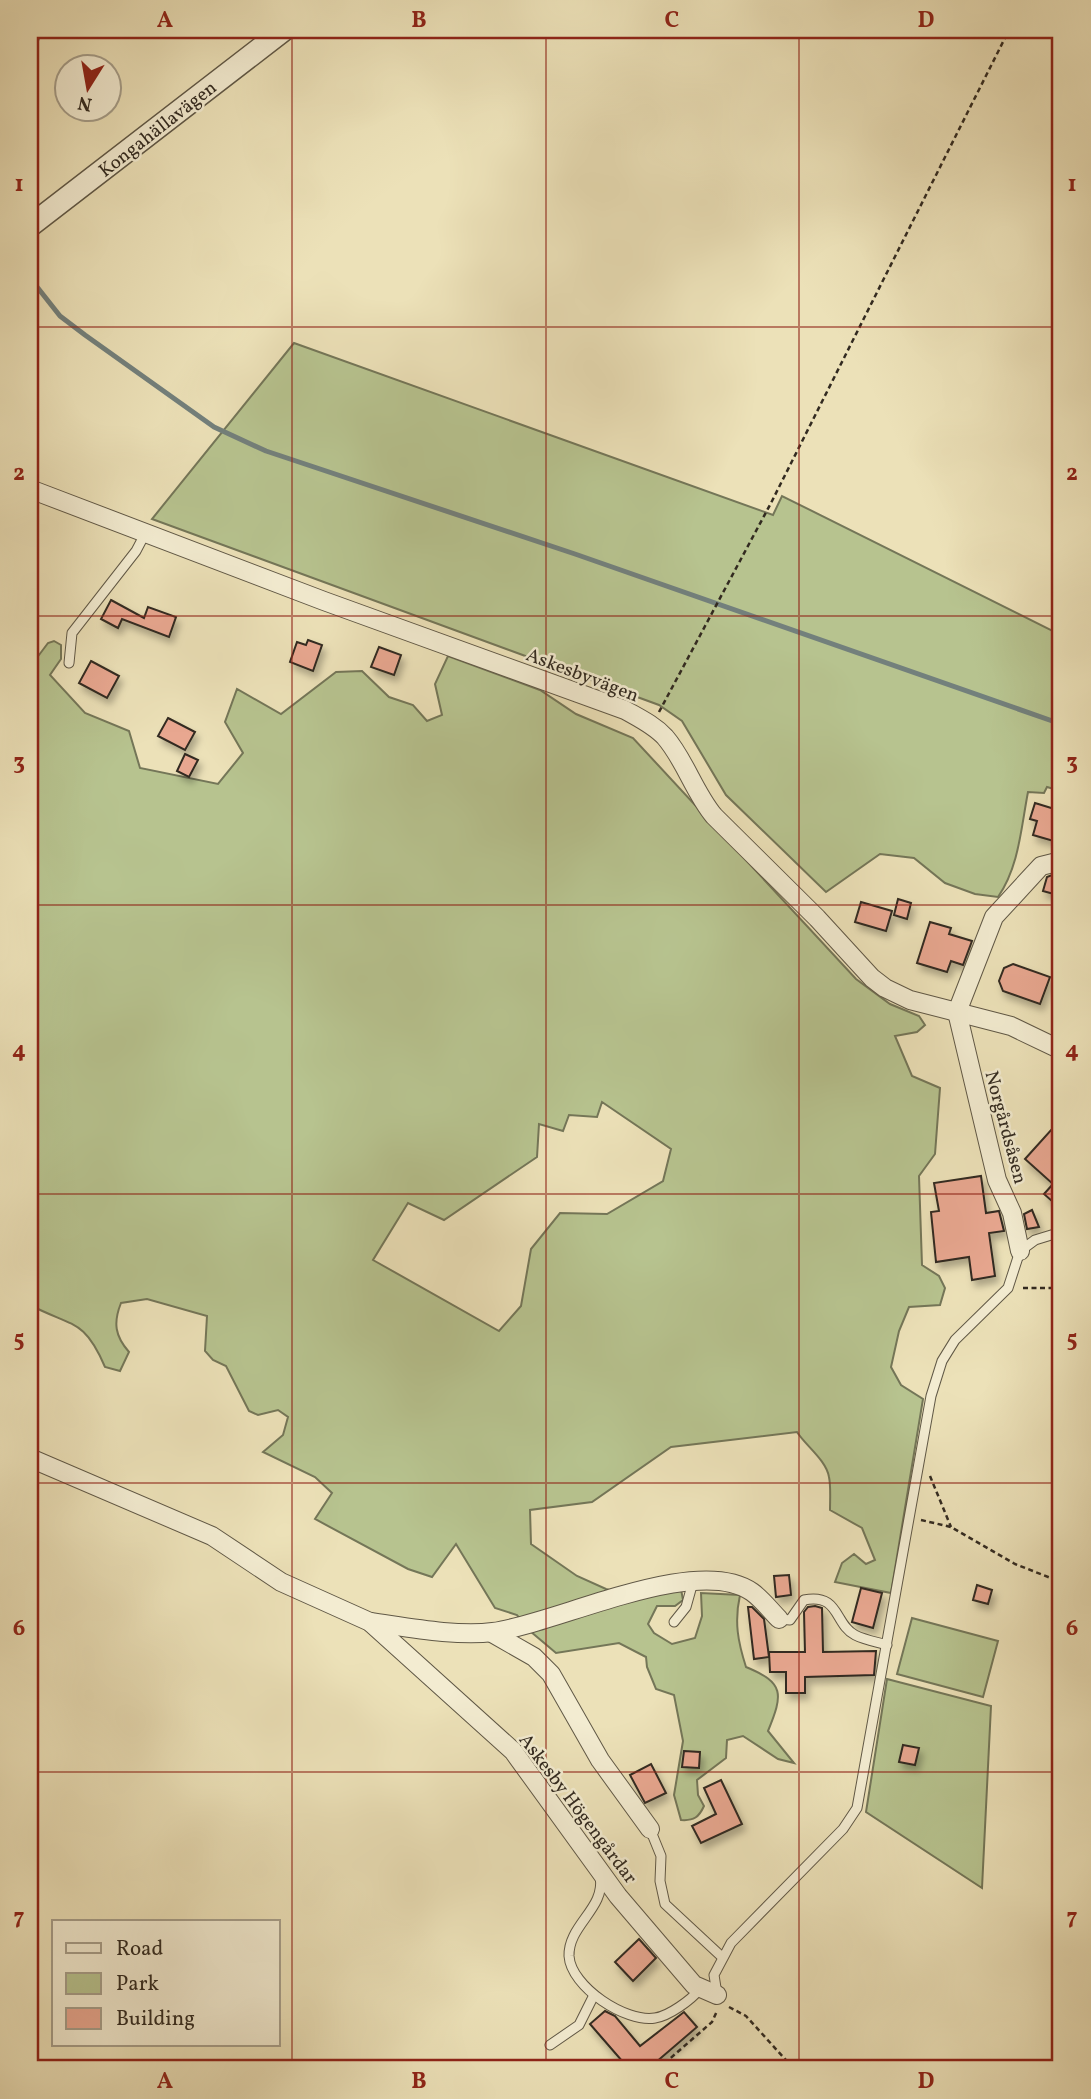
<svg xmlns="http://www.w3.org/2000/svg" width="1091" height="2099" viewBox="0 0 1091 2099" font-family="Vollkorn,serif">
  <style>
    .green { fill: #b7c38f; stroke: #747658; stroke-width: 2; fill-rule: evenodd }
    .lines { fill: none; stroke-linecap: round; stroke-linejoin: round }
    .stream { stroke: #73807c; stroke-width: 5 }
    .building { fill: #e8a790; stroke: #322a20; stroke-width: 2; filter: url(#shadow) }
    .service-casing { stroke: #605846; stroke-width: 11 }
    .minor-casing { stroke: #605846; stroke-width: 20 }
    .tertiary-casing { stroke: #605846; stroke-width: 24 }
    .path { stroke: #322a20; stroke-width: 2.5; stroke-dasharray: 5 3.5; stroke-linecap: butt }
    .service { stroke: #f3ecd1; stroke-width: 9 }
    .minor { stroke: #f3ecd1; stroke-width: 18 }
    .tertiary { stroke: #f3ecd1; stroke-width: 21 }
    .grid { fill: none; stroke: #8f2418; stroke-width: 2; stroke-opacity: 0.55 }
    .labels { text-anchor: middle; stroke-width: 5; stroke-linejoin: round; paint-order: stroke }
    .street-label { font-size: 19px; fill: #322a20; stroke: #f3ecd1 }
    .neatline { fill: none; stroke: #8f2418; stroke-width: 2.5 }
    .grid-label { font-size: 23px; text-anchor: middle; font-weight: bold; fill: #8f2418 }
  </style>
  <defs>
    <filter id="shadow"><feDropShadow dx="3.5" dy="6" stdDeviation="3.5" flood-color="#0004"/></filter>
  </defs>
  <rect width="100%" height="100%" fill="#ece1b8"/>
  <filter id="stains"><feTurbulence type="fractalNoise" baseFrequency=".00286" numOctaves="4"/><feColorMatrix values="0 0 0 0 .2 0 0 0 0 .09 0 0 0 0 .02 0 0 0 .5 -.17"/></filter>
  <radialGradient id="worn" r=".72"><stop offset=".6" stop-color="#630" stop-opacity="0"/><stop offset="1" stop-color="#630" stop-opacity=".3"/></radialGradient>
  <!-- green -->
  <g class="green">
    <path d="M294,343l479,172 9,-19 279,139v88l-8,32 8,36 -14,-4 -3,6 -16,-1c-7,36 -9,75 -30,105l-23,-3 -30,-11 -31,-25 -34,-4 -54,38 -100,-97 -44,-74 -23,-16 -507,-186z"/>
    <path d="M54,641l7,4v14l-11,16 35,38 44,18 11,37 78,16 25,-31 -18,-31 12,-33 44,25 55,-42 26,-1 27,26 24,8 14,16 15,-6 -7,-31 13,-28 92,34 36,24 57,24 223,241 34,25 29,12 6,9 -8,7 -22,4 17,40 28,12 -5,66 -16,22 3,89 17,11 6,12 -5,17 -31,2 -10,24 -8,36 10,18 22,14 -32,194 -56,-11 7,-19 12,-9 12,10 9,-4 -13,-32 -32,-18c0,-11 1,-23 -1,-33 -3,-17 -23,-31 -32,-45l-126,15 -79,55 -62,8 1,34 46,32 29,13 22,6 53,-6 2,11 -8,6h-18l-9,18 6,9 18,11 23,-6 7,-22 -1,-23 39,2c-6,27 -2,47 6,72 39,16 37,27 22,64l26,32 -16,-4 -35,-23 -16,4 -1,18 -29,22 1,15 6,11c-5,11 -10,15 -23,14l-7,-25 9,-54 -9,-46 -18,-6 -9,-22 -1,-10 -27,-14 -63,10 -26,-22 -13,-16 -22,-7 -39,-64 -24,33 -24,-8 -93,-50 17,-26 -17,-16 -52,-25 20,-17 5,-18 -10,-7 -20,5 -9,-4 -23,-45 -13,-6 -8,-9 2,-35 -60,-17 -26,4c-8,20 -6,33 8,49l-9,19 -15,-4c-21,-49 -33,-40 -75,-62v-638l18,-24zM602,1102l69,47 -8,32 -56,33 -47,-1 -29,36 -10,57 -22,25 -126,-71 35,-57 36,17 93,-63 2,-33 24,7 6,-16 28,2z"/>
    <path d="M912,1618l86,23 -15,56 -86,-23z"/>
    <path d="M887,1679l104,27 -9,182 -116,-76z"/>
  </g>
  <g class="lines">
    <!-- stream -->
    <g class="stream">
      <path d="M30,56l11,-26"/>
      <path d="M30,278l30,38 25,19 129,92 52,24 309,103 486,170"/>
    </g>
  </g>
  <!-- building -->
  <g class="building">
    <path d="M111,600l33,18 4,-11 28,10 -7,20 -47,-18 -4,9 -17,-9z"/>
    <path d="M308,640l14,5 -9,26 -23,-9 7,-20 9,3z"/>
    <path d="M379,647l22,8 -7,20 -23,-8z"/>
    <path d="M91,661l28,15 -12,22 -28,-15z"/>
    <path d="M168,718l27,14 -10,18 -27,-14z"/>
    <path d="M185,754l13,6 -9,17 -12,-6z"/>
    <path d="M1035,803l26,8 -4,31 -24,-7 4,-14 -7,-2z"/>
    <path d="M1052,875l9,3v18l-18,-5 4,-14z"/>
    <path d="M898,899l13,4 -4,16 -13,-4z"/>
    <path d="M861,902l31,9 -6,20 -31,-9z"/>
    <path d="M930,922l21,6 -2,6 23,7 -9,24 -12,-4 -4,11 -30,-9z"/>
    <path d="M1013,964l37,13 -10,27 -37,-13 -4,-10 5,-13z"/>
    <path d="M1061,1119v90l-17,-15 9,-10 -28,-25z"/>
    <path d="M981,1176l5,37 13,-2 5,20 -15,2 6,43 -23,4 -3,-23 -33,5 -5,-50 8,-1 -5,-28z"/>
    <path d="M1032,1210l7,17 -12,2 -3,-15z"/>
    <path d="M789,1575l2,20 -15,2 -2,-21z"/>
    <path d="M977,1585l15,5 -4,14 -15,-4z"/>
    <path d="M861,1588l21,5 -9,35 -21,-6z"/>
    <path d="M815,1606l7,2 1,44 53,-1 -2,24 -69,2v16h-19v-21h-16l-1,-20h36l-1,-40 4,-5z"/>
    <path d="M748,1607h4l12,12 5,38 -15,2z"/>
    <path d="M903,1745l16,3 -4,17 -16,-3z"/>
    <path d="M684,1751l16,1 -1,16 -17,-1z"/>
    <path d="M651,1764l15,29 -21,10 -15,-28z"/>
    <path d="M721,1780l21,44 -41,19 -9,-17 24,-12 -12,-26z"/>
    <path d="M639,1939l17,19 -23,23 -18,-19z"/>
    <path d="M605,2011l10,5 25,30 44,-34 13,15 -49,42h-19l-39,-45z"/>
  </g>
  <g class="lines">
    <!-- service casing -->
    <g class="service-casing">
      <g id="service">
        <path d="M69,663l3,-30 64,-82 10,-19"/>
        <path d="M779,1619l11,1 14,-20c36,-7 30,24 51,35 10,5 22,7 32,10"/>
        <path d="M674,1622l12,-15 7,-25"/>
        <path d="M650,1829l11,27 -1,25 5,23 57,53"/>
        <path d="M600,1877c6,31 -32,48 -31,79 2,31 57,67 86,62 14,-2 36,-18 45,-29"/>
        <path d="M717,1994l-3,-19 17,-32 112,-114 14,-21 74,-412 11,-35 13,-21 53,-52 12,-37 15,-11 26,-8"/>
        <path d="M550,2045l29,-20 15,-30"/>
      </g>
    </g>
    <!-- minor casing -->
    <g class="minor-casing">
      <g id="minor">
        <path d="M30,489l294,112 301,109c14,8 29,15 40,27 20,23 29,55 49,79l103,102 55,60 13,10 25,12 101,26 50,24"/>
        <path d="M1020,1251l-8,-38 -15,-33 -40,-168 37,-95 47,-51 20,-5"/>
        <path d="M30,1458l182,78 69,46 89,40 143,129 105,145 76,89 23,10"/>
        <path d="M370,1622c36,5 87,15 123,10 63,-8 204,-79 259,-40 10,7 18,18 27,27"/>
        <path d="M492,1633l42,24 17,17 49,86 50,69"/>
      </g>
    </g>
    <!-- tertiary casing -->
    <g class="tertiary-casing">
      <path id="tertiary" d="M30,226l254,-196"/>
    </g>
    <!-- path -->
    <g class="path">
      <path d="M659,712l112,-209 238,-473"/>
      <path d="M1061,736l-2,25 2,11"/>
      <path d="M1023,1288h38"/>
      <path d="M930,1476l21,51"/>
      <path d="M921,1520l30,7 64,37 46,18"/>
      <path d="M729,2007l17,9 48,53"/>
      <path d="M658,2069l54,-47 5,-11"/>
    </g>
    <!-- service -->
    <use href="#service" class="service"/>
    <!-- minor -->
    <use href="#minor" class="minor"/>
    <!-- tertiary -->
    <use href="#tertiary" class="tertiary"/>
  </g>
  <!-- grid -->
  <path class="grid" d="M292,30v2039M546,30v2039M799,30v2039M30,327h1031M30,616h1031M30,905h1031M30,1194h1031M30,1483h1031M30,1772h1031"/>
  <g class="labels">
    <!-- street labels -->
    <g class="street-label">
      <text transform="translate(157 128) rotate(-38)" y="7">Kongahällavägen</text>
      <text transform="translate(583 674) rotate(21)" y="7">Askesbyvägen</text>
      <text transform="translate(1007 1127) rotate(75)" y="7">Norgårdsåsen</text>
      <text transform="translate(579 1808) rotate(53)" y="7">Askesby Högengårdar</text>
    </g>
  </g>
  <!-- margin -->
  <rect width="1091" height="2099" fill="none" stroke="#ece1b8" stroke-width="77"/>
  <!-- legend -->
  <rect x="52" y="1920" width="228" height="126" fill="#f3ecd1" stroke="#a69e8a" stroke-width="2"/>
  <rect x="66" y="1943" width="35" height="10" fill="#f3ecd1" stroke="#a69e8a" stroke-width="2"/>
  <text x="116" y="1955" font-size="21" fill="#322a20">Road</text>
  <rect x="66" y="1973" width="35" height="21" fill="#b7c38f" stroke="#a69e8a" stroke-width="2"/>
  <text x="116" y="1990" font-size="21" fill="#322a20">Park</text>
  <rect x="66" y="2008" width="35" height="21" fill="#e8a790" stroke="#a69e8a" stroke-width="2"/>
  <text x="116" y="2025" font-size="21" fill="#322a20">Building</text>
  <!-- north arrow -->
  <g transform="translate(88 88) rotate(191)"><circle r="33" fill="#f3ecd1" stroke="#a69e8a" stroke-width="2"/>
  <path d="M0-5L12 26L0 18L-12 26Z" fill="#8f2418"/>
  <text y="-10" font-size="19" font-weight="bold" text-anchor="middle" fill="#322a20">N</text>
  </g>
  <rect x="38" y="38" width="1014" height="2022" class="neatline"/>
  <g class="grid-label">
    <text x="165" y="27">A</text>
    <text x="419" y="27">B</text>
    <text x="672" y="27">C</text>
    <text x="926" y="27">D</text>
    <text x="19" y="191">1</text>
    <text x="1072" y="191">1</text>
    <text x="19" y="480">2</text>
    <text x="1072" y="480">2</text>
    <text x="19" y="769">3</text>
    <text x="1072" y="769">3</text>
    <text x="19" y="1057">4</text>
    <text x="1072" y="1057">4</text>
    <text x="19" y="1346">5</text>
    <text x="1072" y="1346">5</text>
    <text x="19" y="1635">6</text>
    <text x="1072" y="1635">6</text>
    <text x="19" y="1924">7</text>
    <text x="1072" y="1924">7</text>
    <text x="165" y="2088">A</text>
    <text x="419" y="2088">B</text>
    <text x="672" y="2088">C</text>
    <text x="926" y="2088">D</text>
  </g>
  <rect width="100%" height="100%" filter="url(#stains)"/>
  <rect width="100%" height="100%" fill="url(#worn)"/>
</svg>
